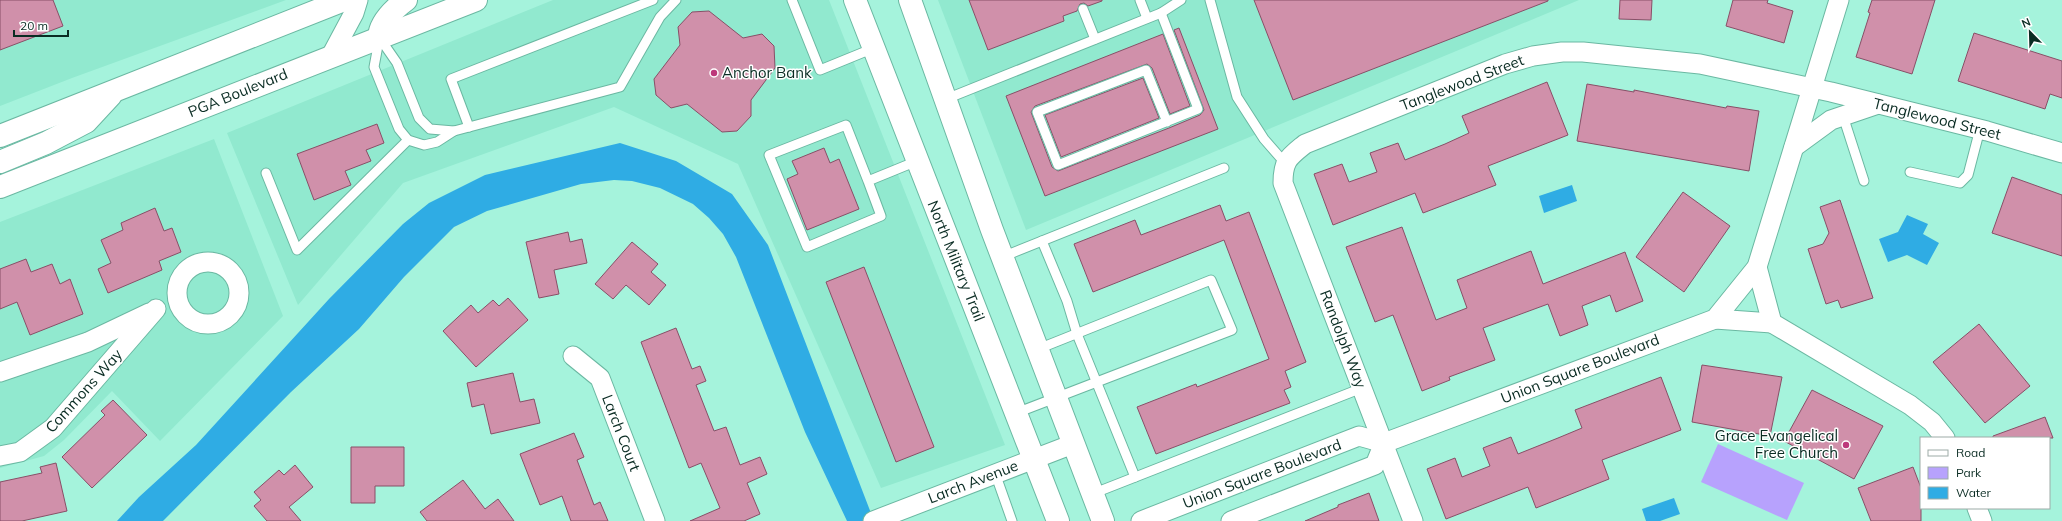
<svg xmlns="http://www.w3.org/2000/svg" width="2062" height="521" viewBox="0 0 2062 521" font-family="Mulish,sans-serif">
  <style>
    .built { fill: #91e9cf }
    .green { fill: #b7a2fd }
    .water { fill: #2face4 }
    .building { fill: #d090aa; stroke: #884f67 }
    .lines { fill: none; stroke-linecap: round; stroke-linejoin: round }
    .lane-casing { stroke: #6bb8a2; stroke-width: 11 }
    .street-casing { stroke: #6bb8a2; stroke-width: 21 }
    .secondary-casing { stroke: #6bb8a2; stroke-width: 24 }
    .primary-casing { stroke: #6bb8a2; stroke-width: 24 }
    .lane { stroke: #fff; stroke-width: 9 }
    .street { stroke: #fff; stroke-width: 19 }
    .secondary { stroke: #fff; stroke-width: 22 }
    .primary { stroke: #fff; stroke-width: 22 }
    .poi-dot { fill: #bd387b; stroke: #fff; stroke-width: 1.5 }
    .labels { text-anchor: middle; stroke-width: 3; stroke-linejoin: round; paint-order: stroke }
    .poi-label { font-size: 15px; fill: #0a2c23; stroke: #fff; text-anchor: start }
    .street-label { font-size: 15px; fill: #0a2c23; stroke: #fff }
  </style>
  <rect width="100%" height="100%" fill="#a5f3dc"/>
  <!-- built -->
  <g class="built">
    <path d="M0,0h286l-214,78 -72,28z"/>
    <path d="M553,0h276l176,445 -124,43 -143,-324 -124,-57 -211,76 -105,122 -71,-172z"/>
    <path d="M938,0h641l-553,230z"/>
    <path d="M214,139l69,177 -123,125 -48,-50 -48,49 -20,16 -44,12v-246z"/>
  </g>
  <!-- green -->
  <path class="green" d="M1718,444l86,39 -17,37 -86,-38z"/>
  <!-- water -->
  <g class="water">
    <path d="M620,143l56,18 56,33 36,51 106,276h-27l-42,-89 -69,-175 -13,-23 -14,-16 -16,-14 -33,-16 -28,-7 -18,-1 -33,4 -94,27 -33,16 -50,50 -45,52 -68,63 -128,129h-46l22,-24 57,-52 133,-146 74,-75 26,-21 56,-28z"/>
    <path d="M1572,185l5,16 -33,12 -5,-17z"/>
    <path d="M1907,215l21,9 -5,10 16,9 -12,22 -20,-10 -19,7 -9,-23 19,-7z"/>
    <path d="M1674,498l6,16 -20,7h-14l-4,-12z"/>
  </g>
  <!-- building -->
  <g class="building">
    <path d="M0,0h53l10,26 -63,24z"/>
    <path d="M969,0h133v1l-14,5 -4,-3 -4,1 -3,7 -14,5 1,5 -76,29z"/>
    <path d="M1254,0h294v1l-255,99z"/>
    <path d="M1620,0h32l-1,20 -32,-1z"/>
    <path d="M1733,0h35l-1,3 26,8 -9,32 -58,-17z"/>
    <path d="M1872,0h63l-23,74 -56,-17 14,-44 -2,-1z"/>
    <path d="M709,11l34,27 19,-4 12,12 1,22 -24,32v16l-14,15 -15,1 -35,-28 -16,4 -15,-13 -2,-16 26,-34 -2,-18 14,-15z"/>
    <path d="M1179,28l39,101 -173,67 -39,-100 157,-62 27,72 -20,8 -18,-46 -5,-4 -112,42 -4,6 21,55 6,4 111,-43 31,-13 4,-5 -30,-80z"/>
    <path d="M1974,33l88,28v37l-12,-4 -5,15 -87,-28z"/>
    <path d="M1143,78l16,40 -98,39 -16,-42z"/>
    <path d="M1547,82l21,53 -80,31 8,19 -73,28 -8,-20 -82,32 -19,-51 28,-10 7,18 28,-10 -7,-19 28,-10 7,17 40,-16 24,-11 -7,-17z"/>
    <path d="M1587,84l47,8v-2l92,18 1,-2 32,5 -10,60 -172,-30z"/>
    <path d="M377,124l7,19 -18,7 5,11 -26,10 6,14 -37,15 -17,-46z"/>
    <path d="M824,148l6,15 9,-4 20,50 -52,21 -20,-51 11,-5 -6,-13z"/>
    <path d="M2012,177l50,18v61l-70,-23z"/>
    <path d="M1683,192l47,34 -46,66 -48,-35z"/>
    <path d="M1840,200l33,98 -32,10 -3,-8 -12,4 -18,-55 15,-5 6,-11 -9,-26z"/>
    <path d="M1220,205l6,16 23,-9 57,150 -21,9 6,16 -7,3 6,13 -134,51 -19,-47 59,-23 1,3 72,-28 -45,-119 -131,52 -19,-48 61,-24 6,15z"/>
    <path d="M155,208l9,23 8,-3 9,24 -22,9 3,9 -54,23 -10,-24 13,-6 -10,-23 22,-10 -2,-7z"/>
    <path d="M1402,227l34,93 31,-12 -10,-28 74,-29 12,33 82,-32 18,49 -27,11 -6,-17 -28,11 6,19 -28,11 -12,-32 -65,24 12,32 -46,17 1,3 -28,11 -29,-76 -18,7 -29,-75z"/>
    <path d="M568,232l2,10 12,-3 5,24 -33,7 5,24 -20,4 -13,-56z"/>
    <path d="M632,242l26,22 -7,8 15,13 -17,20 -23,-20 -13,14 -18,-15z"/>
    <path d="M26,259l5,13 21,-8 8,20 10,-5 13,35 -53,21 -13,-33 -17,7v-40z"/>
    <path d="M864,267l70,180 -38,15 -70,-180z"/>
    <path d="M508,298l20,22 -52,47 -33,-36 28,-26 7,8 15,-13 6,6z"/>
    <path d="M1979,324l51,62 -45,37 -52,-61z"/>
    <path d="M676,328l16,41 8,-3 6,15 -10,4 18,46 12,-4 14,38 20,-8 7,17 -20,9 13,31 -16,7h-54l30,-13 -19,-45 -12,5 -48,-126z"/>
    <path d="M1702,365l80,12 -12,59 -78,-14z"/>
    <path d="M513,373l7,29 14,-3 6,24 -49,11 -7,-30 -12,3 -5,-24z"/>
    <path d="M1661,377l20,53 -79,30 7,19 -73,29 -8,-21 -82,32 -19,-50 28,-11 7,19 28,-11 -7,-18 28,-11 7,17 40,-16 24,-10 -7,-18z"/>
    <path d="M1812,390l71,36 -29,53 -70,-38z"/>
    <path d="M113,400l34,35 -55,53 -30,-31 43,-42 -4,-4z"/>
    <path d="M2045,417l8,21h-60v-2z"/>
    <path d="M574,433l10,24 -7,3 17,45 6,-3 8,19h-37l-9,-25 -22,9 -20,-51z"/>
    <path d="M351,447h53v39h-29v17h-24z"/>
    <path d="M56,463l11,48 -45,10h-22v-39l42,-9 -2,-6z"/>
    <path d="M295,465l18,22 -24,20 12,14h-34l-13,-15 7,-6 -7,-8 25,-22 5,5z"/>
    <path d="M1913,467l8,21v33h-50l-13,-33z"/>
    <path d="M463,480l22,29 13,-10 16,22h-87l-7,-9z"/>
    <path d="M1369,493l10,28h-74l33,-14v-2z"/>
  </g>
  <g class="lines">
    <!-- lane casing -->
    <g class="lane-casing">
      <g id="lane">
        <path d="M792,0l28,70 54,-22"/>
        <path d="M1140,0l7,18"/>
        <path d="M1210,0l27,97 27,42 21,24"/>
        <path d="M1083,9l12,30"/>
        <path d="M1161,13l37,96 -140,56 -21,-53 109,-42 21,52"/>
        <path d="M379,37l18,26 22,55 11,11 24,2 166,-44 40,-70 16,-17"/>
        <path d="M379,40l-5,27 25,62 9,11 16,5 13,-3 17,-11"/>
        <path d="M946,99l215,-86 20,-13"/>
        <path d="M1843,116l21,65"/>
        <path d="M469,127l-18,-48 202,-79"/>
        <path d="M1910,172l50,11 8,-8 12,-46"/>
        <path d="M266,173l31,77 111,-110"/>
        <path d="M868,181l13,35 -74,31 -38,-92 77,-30 22,56 49,-20"/>
        <path d="M1042,241l25,60 10,33 58,143"/>
        <path d="M1002,257l222,-89"/>
        <path d="M1016,413l216,-83 -21,-50 -173,69"/>
        <path d="M995,473l17,48"/>
        <path d="M1092,494l270,-106"/>
      </g>
    </g>
    <!-- street casing -->
    <g class="street-casing">
      <g id="street">
        <path d="M331,56l23,-43 4,-13"/>
        <path d="M1794,147l37,-27 47,-16"/>
        <circle cx="208" cy="293" r="31"/>
        <path d="M1757,267l15,56 138,82 22,17 13,16"/>
        <path d="M1715,319l57,4"/>
        <path d="M573,356l27,22 55,143"/>
        <path d="M0,372l88,-30 61,-29"/>
        <path d="M0,456l20,-4 33,-24 103,-119"/>
        <path d="M1977,508l5,13"/>
        <path d="M873,521l200,-77"/>
        <path d="M1141,521l218,-85 25,7 331,-124 42,-52 82,-267"/>
        <path d="M1231,521l144,-56 9,-22"/>
        <path d="M1413,521l-130,-338c0,-23 6,-26 22,-39l200,-80 28,-8 29,-4h21l117,12 131,28 156,39 75,22"/>
      </g>
    </g>
    <!-- secondary casing -->
    <g class="secondary-casing">
      <g id="secondary">
        <path d="M855,0l203,521"/>
        <path d="M910,0l82,230 111,291"/>
      </g>
    </g>
    <!-- primary casing -->
    <g class="primary-casing">
      <g id="primary">
        <path d="M379,37c1,-15 15,-28 27,-37"/>
        <path d="M0,136l344,-136"/>
        <path d="M0,162l46,-19 40,-21 25,-27"/>
        <path d="M0,187l476,-187"/>
      </g>
    </g>
    <!-- lane -->
    <use href="#lane" class="lane"/>
    <!-- street -->
    <use href="#street" class="street"/>
    <!-- secondary -->
    <use href="#secondary" class="secondary"/>
    <!-- primary -->
    <use href="#primary" class="primary"/>
  </g>
  <!-- markers -->
  <g class="poi-dot">
    <circle cx="714" cy="73" r="4"/>
    <circle cx="1846" cy="445" r="4"/>
  </g>
  <g class="labels">
    <!-- poi labels -->
    <g class="poi-label">
      <text x="722" y="78">Anchor Bank</text>
      <text x="1838" y="441" text-anchor="end">Grace Evangelical<tspan x="1838" dy="17">Free Church</tspan></text>
    </g>
    <!-- street labels -->
    <g class="street-label">
      <text transform="translate(1462 83) rotate(-21)" y="5">Tanglewood Street</text>
      <text transform="translate(238 93) rotate(-22)" y="5">PGA Boulevard</text>
      <text transform="translate(1937 119) rotate(14)" y="5">Tanglewood Street</text>
      <text transform="translate(956 261) rotate(68)" y="5">North Military Trail</text>
      <text transform="translate(1343 339) rotate(69)" y="5">Randolph Way</text>
      <text transform="translate(1580 369) rotate(-21)" y="5">Union Square Boulevard</text>
      <text transform="translate(84 391) rotate(-48)" y="5">Commons Way</text>
      <text transform="translate(621 433) rotate(69)" y="5">Larch Court</text>
      <text transform="translate(1262 474) rotate(-21)" y="5">Union Square Boulevard</text>
      <text transform="translate(973 482) rotate(-21)" y="5">Larch Avenue</text>
    </g>
  </g>
  <!-- legend -->
  <rect x="1920" y="437" width="130" height="72" fill="#ffffff" stroke="#9daba7"/>
  <rect x="1928" y="450" width="20" height="6" fill="#ffffff" stroke="#9daba7"/>
  <text x="1956" y="457" font-size="12" fill="#0a2c23">Road</text>
  <rect x="1928" y="467" width="20" height="12" fill="#b7a2fd" stroke="#9daba7"/>
  <text x="1956" y="477" font-size="12" fill="#0a2c23">Park</text>
  <rect x="1928" y="487" width="20" height="12" fill="#2face4" stroke="#9daba7"/>
  <text x="1956" y="497" font-size="12" fill="#0a2c23">Water</text>
  <!-- north arrow -->
  <g transform="translate(2030 32) rotate(337)" stroke="#ffffff" stroke-width="3" paint-order="stroke">
  <path d="M0-3L7 15L0 10L-7 15Z" fill="#0a2c23"/>
  <text y="-6" font-size="11" font-weight="bold" text-anchor="middle" fill="#0a2c23">N</text>
  </g>
  <!-- scale -->
  <path d="M14 30v6h54v-6" fill="none" stroke="#0a2c23" stroke-width="2"/>
  <text x="20" y="30" font-size="12" fill="#0a2c23" stroke="#ffffff" stroke-width="3" paint-order="stroke">20 m</text>
</svg>
